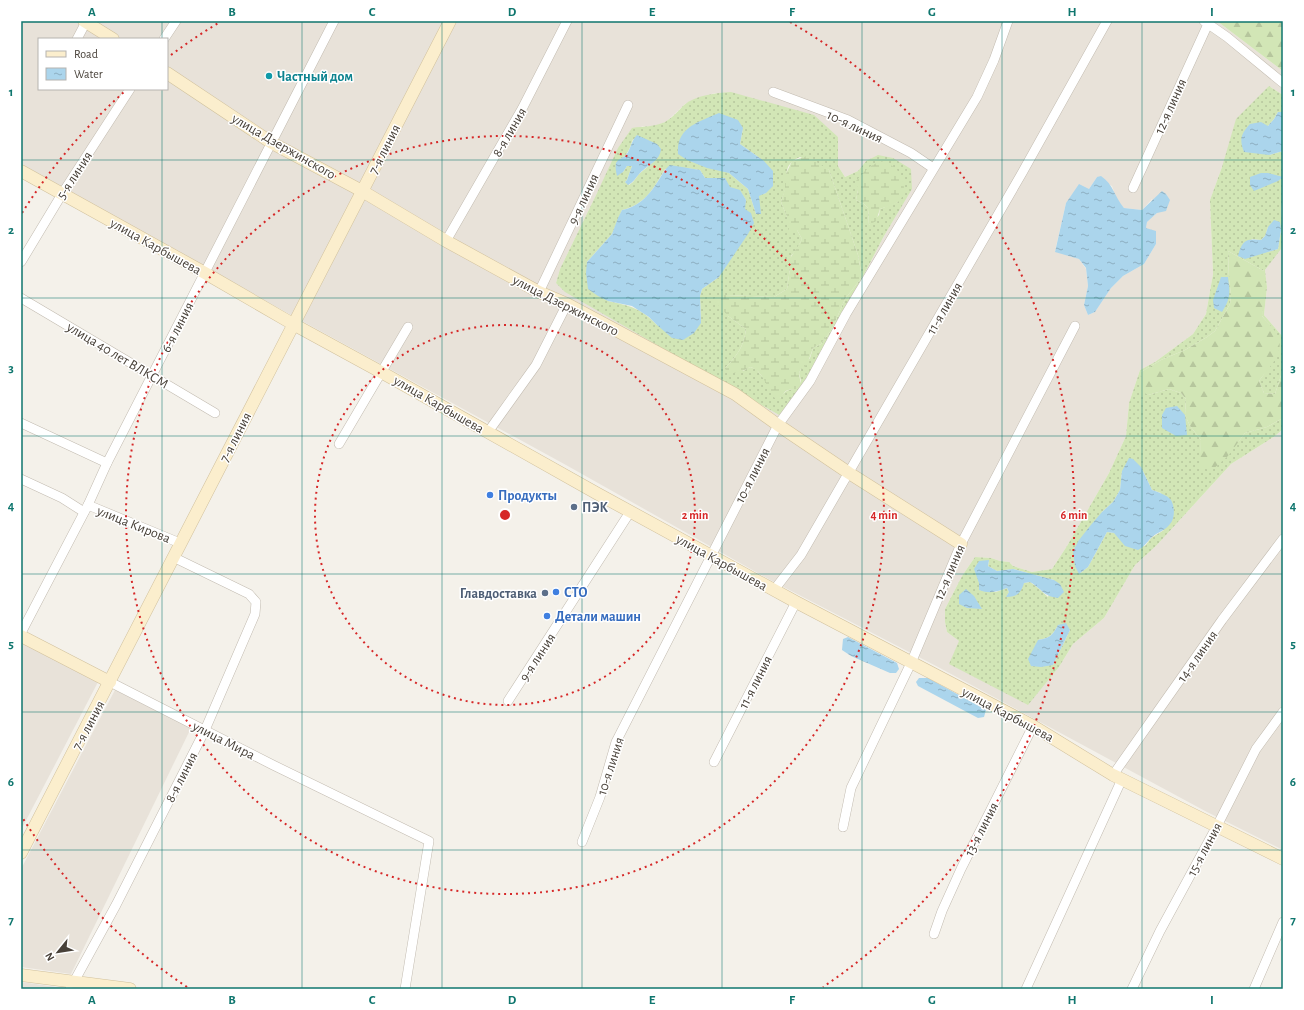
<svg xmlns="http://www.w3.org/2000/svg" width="1304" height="1010" viewBox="0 0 1304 1010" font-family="'Alegreya Sans',sans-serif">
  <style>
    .residential { fill: #e8e2d9; fill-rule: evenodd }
    .grass { fill: url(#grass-dots); fill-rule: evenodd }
    .forest { fill: url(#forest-firs) }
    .wetland { fill: url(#wetland-marsh) }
    .water { fill: url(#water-ripples) }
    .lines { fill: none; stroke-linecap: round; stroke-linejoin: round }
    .street-casing { stroke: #c2bbb0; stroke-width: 10 }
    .secondary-casing { stroke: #d1c19d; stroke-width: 13 }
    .street { stroke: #fff; stroke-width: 9 }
    .secondary { stroke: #fbeecd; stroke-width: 12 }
    .grid { fill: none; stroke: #0f766e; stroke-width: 1; stroke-opacity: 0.55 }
    .ring { fill: none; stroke: #d62828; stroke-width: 2; stroke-dasharray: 2 4 }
    .culture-dot { fill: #0f9aa8; stroke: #fff; stroke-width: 1.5 }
    .shop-dot { fill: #3f7fe0; stroke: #fff; stroke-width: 1.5 }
    .service-dot { fill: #5c6f8a; stroke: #fff; stroke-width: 1.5 }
    .labels { text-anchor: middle; stroke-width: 3; stroke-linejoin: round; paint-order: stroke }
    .culture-label { font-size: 14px; font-weight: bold; fill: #0d838f; stroke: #fff; text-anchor: start }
    .street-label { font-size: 14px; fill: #484139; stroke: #fff }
    .shop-label { font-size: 14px; font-weight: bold; fill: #366cbe; stroke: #fff; text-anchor: start }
    .service-label { font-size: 14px; font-weight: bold; fill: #4e5e75; stroke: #fff; text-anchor: start }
    .centre { fill: #d62828; stroke: #fff; stroke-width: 2 }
    .ring-label { font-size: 12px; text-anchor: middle; font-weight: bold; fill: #d62828; stroke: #fff; stroke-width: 3; stroke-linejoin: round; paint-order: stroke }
    .neatline { fill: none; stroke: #0f766e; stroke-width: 1.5 }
    .grid-label { font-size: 13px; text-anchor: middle; font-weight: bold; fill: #0f766e }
  </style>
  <defs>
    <pattern id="grass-dots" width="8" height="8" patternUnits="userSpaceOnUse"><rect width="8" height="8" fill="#d2e6b6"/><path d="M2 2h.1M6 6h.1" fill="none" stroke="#b6c69d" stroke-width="1.8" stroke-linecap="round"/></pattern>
    <pattern id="forest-firs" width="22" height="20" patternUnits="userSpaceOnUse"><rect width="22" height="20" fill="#d2e6b6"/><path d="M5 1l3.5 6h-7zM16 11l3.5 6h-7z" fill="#b6c69d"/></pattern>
    <pattern id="wetland-marsh" width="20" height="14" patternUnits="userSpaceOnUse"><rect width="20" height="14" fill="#d2e6b6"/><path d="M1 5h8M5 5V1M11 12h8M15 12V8" fill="none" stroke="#b6c69d"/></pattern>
    <pattern id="water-ripples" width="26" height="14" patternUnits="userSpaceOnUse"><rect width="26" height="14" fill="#abd5ec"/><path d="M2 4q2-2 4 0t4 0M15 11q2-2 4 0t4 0" fill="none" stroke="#8daec0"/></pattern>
  </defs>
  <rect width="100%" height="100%" fill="#f4f1ea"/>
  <!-- residential -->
  <g class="residential">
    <path d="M21,21h1196l66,50v24l-14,-9 -47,81 -12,33 3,74 -7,40 -13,20 -38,28 -15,8 -11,33 -3,33 -17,37 -42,73 -15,23 -20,3 -19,-6 -4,-4 -9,-1 -9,-3 -16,-1 -13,19 -17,33v13l2,10 12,9 69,63 31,-37 14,-23 31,-26 31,-53 21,-19 75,-82 44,-28 8,-7v421l-76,-38 -269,-145 -164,-85 -208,-117 -275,-150 -270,-151zM39,39h128v50h-128zM715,93l123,44v29l7,11 13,-6 8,-10 46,27 -28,48 -76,146 -29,33 -223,-132 4,-14 37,-76 45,-67 12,1 13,-6 18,-17 13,-6zM1097,177l15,9 5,14 7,8 18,2 10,-11 5,14 -10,9 -1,6 10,16 -12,20 -21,12 -12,12 -16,24 -7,3 -4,-10 4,-19 -2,-17 -7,-10 -24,-8 11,-48 23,-14z"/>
    <path d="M1283,239v98l-19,-22 3,-28 -2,-17 15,-21z"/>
    <path d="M24,643l74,39 -77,148v-182z"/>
    <path d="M115,690l76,38 -120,246 -50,-7v-98z"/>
    <path d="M21,982l43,6 -1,1h-42z"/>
  </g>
  <!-- grass -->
  <g class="grass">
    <path d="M1269,86l14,9v17h-5l-4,7 -6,7 1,29 14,-4v45l-2,13 2,30 -2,10 -16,21 2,17 -3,28 19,22v32l-8,25 -11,-1 -5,-12 5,-7 8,-46 -10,-12 2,-45 -36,-20 1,28 2,16 -1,9 -15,27 -8,6 -22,13 -24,10 -20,12 7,23 21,-6 12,4 5,6 -1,16 5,11 11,14 -1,28 39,-27 6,-8 22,-6 16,-9v11l-8,7 -44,28 -75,82 -21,19 -31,53 -31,26 -14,23 -31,38 -79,-41 10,-23 -12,-9 -2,-10v-13l17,-33 13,-19 16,1 9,3 9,1 4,4 19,6 20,-3 15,-23 42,-73 17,-37 3,-33 11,-33 15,-8 38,-28 13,-20 7,-40 -3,-74 12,-33 14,-48zM1268,227l13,3 -3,19 -11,3 -16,-13 10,1 4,-4zM1141,467l11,23 9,3 3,37 -13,8 -6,8 -31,-13 -7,-1 -19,35 -9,7 23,-62 11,-10 7,-12 2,-19zM989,560l-1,6 9,5 16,-2 41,11 -6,17 -11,-10 -7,-5 -6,1 -17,13 2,-4 -2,-4 -11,4 -17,-2v-7zM1058,625l12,5 -17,35 -15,-25c12,-2 14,-4 20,-15z"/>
    <path d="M731,92l83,23 24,22v29l7,11 13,-6 8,-10 12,-6 15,3 18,11 1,20 -28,47 -76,146 -29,33 -214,-123 -9,-9 4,-14 37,-76 21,-45 14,-20c12,-2 22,-1 33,-6 7,-4 13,-11 19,-17 12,-10 31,-12 47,-13zM743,128l-3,16 24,17 2,32 -7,2 -3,19 -8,-25 -19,-16zM633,139l24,20 -18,15 -6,8 -4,3 -4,-3 2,-2 5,-14h-5l-4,6 -4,-12c9,-5 11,-12 14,-21zM800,157l29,13 29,85 4,22 -17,22 -13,30 -11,15 -8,4 -3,10 -9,11 -2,4 2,8 -3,8c-9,0 -13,1 -18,9l-24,-29 -6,-2 -7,4 -18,-3c12,-12 19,-22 21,-39l-18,-13 -3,-21 49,2 13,-8 3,-21 1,-12 6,-7 5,-10 -5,-9 -10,-5v-8l-6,-15c1,-4 3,-8 4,-12 3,-15 -3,-25 15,-33zM686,168l14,2 5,8 35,13 6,9 -2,9 -25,68 -17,12 -2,7 1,27 -44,2c-16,-17 -27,-19 -49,-24l-21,-39 25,-28 10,-24c23,-5 32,-22 43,-41zM858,190l40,12 -18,7 -1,6 -10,10 -1,-17 -4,-4 -8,-4z"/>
  </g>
  <!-- forest -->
  <g class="forest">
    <path d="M1217,21h66v50z"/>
    <path d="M1228,251l36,20 2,17 -4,28c5,6 13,13 16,21 7,17 -10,31 -19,44l5,12 11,1 8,-25v49l-16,9 -22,6 -17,23 -16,14 -13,-2 2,-28 -11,-14 -5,-11 1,-16 -5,-6 -12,-4 -21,6 -8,-5 1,-18 20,-12 24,-10 22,-13 8,-6 15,-27 1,-9 -2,-16z"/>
  </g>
  <!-- wetland -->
  <g class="wetland">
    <path d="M807,156l22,14 29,85 4,22 -17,22 -13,30 -11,15 -8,4 -6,17 -6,4 -2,4 2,13 -3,3c-18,0 -11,5 -21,11 -11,-9 -12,-29 -27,-33 -7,5 -16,7 -24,4l-1,-3c12,-12 19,-22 21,-39l-18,-13 -15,-17 12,-4 49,2 13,-8 3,-21 -3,-4c4,-9 11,-16 15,-25l-5,-9 -8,2 -2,-7v-8l-6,-15 4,-13v-13l7,-15z"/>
    <path d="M884,161c4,2 9,5 13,9 7,8 11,24 1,32 -4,3 -13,5 -18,7l-4,12 -7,4 -1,-17 -4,-4 -8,-4 2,-10 -2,-9c9,-10 13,-17 28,-20z"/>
  </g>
  <!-- water -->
  <g class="water">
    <path d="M1278,112h5v39l-14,4 -25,-3c-5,-13 -3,-18 6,-28l11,-2 7,4 6,-7z"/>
    <path d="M719,113l19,7 5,8 -3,16 24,17 9,10v15l-7,7 -7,3 2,18h-5l-8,-25 -19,-16 -22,-5 -20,-8 -9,-6c-2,-27 21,-32 41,-41z"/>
    <path d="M637,135l20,9 4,5c-1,12 -13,16 -21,24 -4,4 -6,9 -12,12l-3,-3 2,-2 5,-14h-5l-4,6 -6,4c-1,-4 -2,-9 -1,-13 2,-4 7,-5 10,-8 5,-6 5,-14 11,-20z"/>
    <path d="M670,165l30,5 5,8h20l5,9 10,3 6,10 -1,9 6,4 3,10 -6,11 -29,43 -17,12 -2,7 1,27 -7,10 -11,7 -11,-2 -15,-13 -8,-8 -17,-11 -24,-5 -10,-5 -10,-7 -2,-16 1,-11 25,-28 6,-16 4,-8c19,-4 28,-16 38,-32 3,-5 5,-9 10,-13z"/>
    <path d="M1261,173h7l15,4 -5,4 -24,10 -4,-6v-8z"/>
    <path d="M1101,176c13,9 13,20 23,32l18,2 20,-19 4,3 4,6 -4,11 -9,2 -10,9 -1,6 10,3v13l-12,20 -21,12 -12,12 -16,24 -7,3 -4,-10 4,-19 -2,-18 -7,-9 -24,-7 11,-49 13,-19 10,5 8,-12z"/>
    <path d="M1274,220l6,2 1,8 -3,19 -33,10 -7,-3c4,-15 7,-18 23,-16l4,-4 3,-9z"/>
    <path d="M1221,277h7c2,16 3,21 -6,35l-8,-4 -1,-8z"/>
    <path d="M1177,406l8,9 2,20 -11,1 -14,-8v-13l4,-7z"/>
    <path d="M1129,458l4,1 8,8 11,23c6,2 15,5 19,10 4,7 4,19 -1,24 -5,7 -12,8 -18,13 -5,5 -8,10 -14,13l-13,-4 -11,-13 -7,-1 -19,35 -9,7 -4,-8 -2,-15 6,-11 11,-14 12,-14 11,-10 7,-12 2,-19z"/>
    <path d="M989,560l-1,6 9,5 16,-2 41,11 6,4 4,8 -6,6c-15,-2 -16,-9 -28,-16l-6,1c-3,10 -7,14 -18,14l3,-5 -2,-4c-11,4 -17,6 -28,2v-7l-5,-14 5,-8z"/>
    <path d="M966,589l8,7 8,13 -15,-1 -8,-4v-9z"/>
    <path d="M1066,623l4,7 -17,35 -12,2 -10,-1 -3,-7 10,-19c12,-2 14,-4 20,-15z"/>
    <path d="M848,637l49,26 2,6 -3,4h-6l-39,-17 -9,-6 1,-11z"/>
    <path d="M919,678h9l58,32 -2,7 -6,1 -60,-32 -2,-4z"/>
  </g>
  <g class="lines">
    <!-- street casing -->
    <g class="street-casing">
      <g id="street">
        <path d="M1204,21l23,16 56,46"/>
        <path d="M77,39l9,-17"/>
        <path d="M164,39l12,-18"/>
        <path d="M773,92l75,28 63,33 22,15"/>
        <path d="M1133,188l75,-164"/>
        <path d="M446,241l76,-132 45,-88"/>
        <path d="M21,262l41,-68 68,-105"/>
        <path d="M539,292l89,-187"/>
        <path d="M21,298l194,115"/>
        <path d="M21,423l86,40"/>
        <path d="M488,432l48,-67 31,-61"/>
        <path d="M339,444l69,-117"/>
        <path d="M21,479l41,19 22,14"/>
        <path d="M88,505l92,38"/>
        <path d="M774,590l27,-35 221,-382 85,-152"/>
        <path d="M21,633l67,-128 19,-42 227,-442"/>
        <path d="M110,682l163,83 156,76 -24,148"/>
        <path d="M508,701l122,-189"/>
        <path d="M714,762l82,-160"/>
        <path d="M1113,775l109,-155 61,-81"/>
        <path d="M843,827l8,-39 60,-125 50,-119 114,-218"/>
        <path d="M582,842l18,-45 16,-55 162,-317 32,-44 36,-67 131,-217 17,-37 14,-39"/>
        <path d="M934,934l8,-23 19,-42 72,-143"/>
        <path d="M70,989l46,-84 89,-175 50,-116 1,-12 -7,-8 -76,-37"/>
        <path d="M1026,989l96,-210"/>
        <path d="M1132,989l28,-58 57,-105 39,-77 27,-37"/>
        <path d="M1254,989l29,-67"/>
      </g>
    </g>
    <!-- secondary casing -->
    <g class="secondary-casing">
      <g id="secondary">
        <path d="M84,21l29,18"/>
        <path d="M167,73l105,70 90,48 84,50 93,51 28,12 168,90 43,31 71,48 112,71"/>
        <path d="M21,171l184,102 88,51 88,48 217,122 198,108 237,124 80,49 170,84"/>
        <path d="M21,636l89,46"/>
        <path d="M21,853l429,-832"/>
        <path d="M21,975l109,14"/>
      </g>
    </g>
    <!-- street -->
    <use href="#street" class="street"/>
    <!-- secondary -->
    <use href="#secondary" class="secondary"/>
  </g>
  <!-- grid -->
  <path class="grid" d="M162,21v18M302,21v968M442,21v968M582,21v968M722,21v968M862,21v968M1002,21v968M1142,21v968M162,89v900M21,160h1262M21,298h1262M21,436h1262M21,574h1262M21,712h1262M21,850h1262"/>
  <!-- distance rings -->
  <g class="ring">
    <circle cx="505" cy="515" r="190"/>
    <circle cx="505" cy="515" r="379"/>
    <path d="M187 987A569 569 0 0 1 22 817M22 213A569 569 0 0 1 124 92M171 55A569 569 0 0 1 220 22M790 22A569 569 0 0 1 823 987"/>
  </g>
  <!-- markers -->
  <circle class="culture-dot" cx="269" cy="76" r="4"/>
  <g class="shop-dot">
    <circle cx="490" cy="495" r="4"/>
    <circle cx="556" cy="592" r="4"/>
    <circle cx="547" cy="616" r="4"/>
  </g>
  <g class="service-dot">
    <circle cx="574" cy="507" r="4"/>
    <circle cx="545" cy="593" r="4"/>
  </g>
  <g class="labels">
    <!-- culture labels -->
    <g class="culture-label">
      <text x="277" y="81">Частный дом</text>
    </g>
    <!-- street labels -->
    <g class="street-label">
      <text transform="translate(1170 106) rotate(-66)" y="5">12-я линия</text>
      <text transform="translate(855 126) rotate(25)" y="5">10-я линия</text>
      <text transform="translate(509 132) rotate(-60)" y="5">8-я линия</text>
      <text transform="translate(284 146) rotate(30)" y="5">улица Дзержинского</text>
      <text transform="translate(384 149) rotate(-63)" y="5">7-я линия</text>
      <text transform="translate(74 175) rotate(-57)" y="5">5-я линия</text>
      <text transform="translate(583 199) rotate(-65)" y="5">9-я линия</text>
      <text transform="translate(156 246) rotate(29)" y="5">улица Карбышева</text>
      <text transform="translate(566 305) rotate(27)" y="5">улица Дзержинского</text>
      <text transform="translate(944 308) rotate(-60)" y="5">11-я линия</text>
      <text transform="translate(177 327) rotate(-63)" y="5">6-я линия</text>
      <text transform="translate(118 355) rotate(31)" y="5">улица 40 лет ВЛКСМ</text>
      <text transform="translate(439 404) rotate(30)" y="5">улица Карбышева</text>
      <text transform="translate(235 437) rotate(-63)" y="5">7-я линия</text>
      <text transform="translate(752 475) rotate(-63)" y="5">10-я линия</text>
      <text transform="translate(134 524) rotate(22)" y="5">улица Кирова</text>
      <text transform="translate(722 562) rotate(29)" y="5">улица Карбышева</text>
      <text transform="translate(949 572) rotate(-67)" y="5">12-я линия</text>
      <text transform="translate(1197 656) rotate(-55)" y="5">14-я линия</text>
      <text transform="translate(537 657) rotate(-57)" y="5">9-я линия</text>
      <text transform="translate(755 682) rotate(-63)" y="5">11-я линия</text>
      <text transform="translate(1008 714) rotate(28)" y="5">улица Карбышева</text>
      <text transform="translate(88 725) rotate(-62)" y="5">7-я линия</text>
      <text transform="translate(224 740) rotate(27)" y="5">улица Мира</text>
      <text transform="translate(610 766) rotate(-72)" y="5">10-я линия</text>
      <text transform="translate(181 777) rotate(-63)" y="5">8-я линия</text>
      <text transform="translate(981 829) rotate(-63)" y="5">13-я линия</text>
      <text transform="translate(1204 849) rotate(-62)" y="5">15-я линия</text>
    </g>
    <!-- shop labels -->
    <g class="shop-label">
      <text x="498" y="500">Продукты</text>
      <text x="564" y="597">СТО</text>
      <text x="555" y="621">Детали машин</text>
    </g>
    <!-- service labels -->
    <g class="service-label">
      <text x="582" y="512">ПЭК</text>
      <text x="537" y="598" text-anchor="end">Главдоставка</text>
    </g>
  </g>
  <circle cx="505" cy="515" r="6" class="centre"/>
  <g class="ring-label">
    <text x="695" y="519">2 min</text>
    <text x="884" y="519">4 min</text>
    <text x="1074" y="519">6 min</text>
  </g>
  <!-- border -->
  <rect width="1304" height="1010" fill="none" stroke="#ffffff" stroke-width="44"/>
  <!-- legend -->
  <rect x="38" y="38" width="130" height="52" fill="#ffffff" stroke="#b6b3b0"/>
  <rect x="46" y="51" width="20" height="6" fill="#fbeecd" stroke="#b6b3b0"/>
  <text x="74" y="58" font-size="12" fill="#484139">Road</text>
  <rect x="46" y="68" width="20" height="12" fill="url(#water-ripples)" stroke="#b6b3b0"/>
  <text x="74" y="78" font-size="12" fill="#484139">Water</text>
  <!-- north arrow -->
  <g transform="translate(58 952) rotate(240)" stroke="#ffffff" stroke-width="3" paint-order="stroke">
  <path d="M0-3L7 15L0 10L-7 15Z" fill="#484139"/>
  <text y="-6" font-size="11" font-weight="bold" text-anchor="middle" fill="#484139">N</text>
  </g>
  <rect x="22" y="22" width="1260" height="966" class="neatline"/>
  <g class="grid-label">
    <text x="92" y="16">A</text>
    <text x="232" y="16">B</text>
    <text x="372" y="16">C</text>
    <text x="512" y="16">D</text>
    <text x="652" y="16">E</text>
    <text x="792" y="16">F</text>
    <text x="932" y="16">G</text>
    <text x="1072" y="16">H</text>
    <text x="1212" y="16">I</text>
    <text x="11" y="96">1</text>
    <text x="1293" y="96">1</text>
    <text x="11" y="234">2</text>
    <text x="1293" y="234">2</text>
    <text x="11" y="372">3</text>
    <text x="1293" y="372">3</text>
    <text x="11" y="510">4</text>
    <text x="1293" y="510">4</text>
    <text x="11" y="648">5</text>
    <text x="1293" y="648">5</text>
    <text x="11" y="786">6</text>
    <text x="1293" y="786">6</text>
    <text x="11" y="924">7</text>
    <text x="1293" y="924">7</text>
    <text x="92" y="1004">A</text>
    <text x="232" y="1004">B</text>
    <text x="372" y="1004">C</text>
    <text x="512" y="1004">D</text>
    <text x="652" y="1004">E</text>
    <text x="792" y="1004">F</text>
    <text x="932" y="1004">G</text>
    <text x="1072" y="1004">H</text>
    <text x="1212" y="1004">I</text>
  </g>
</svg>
